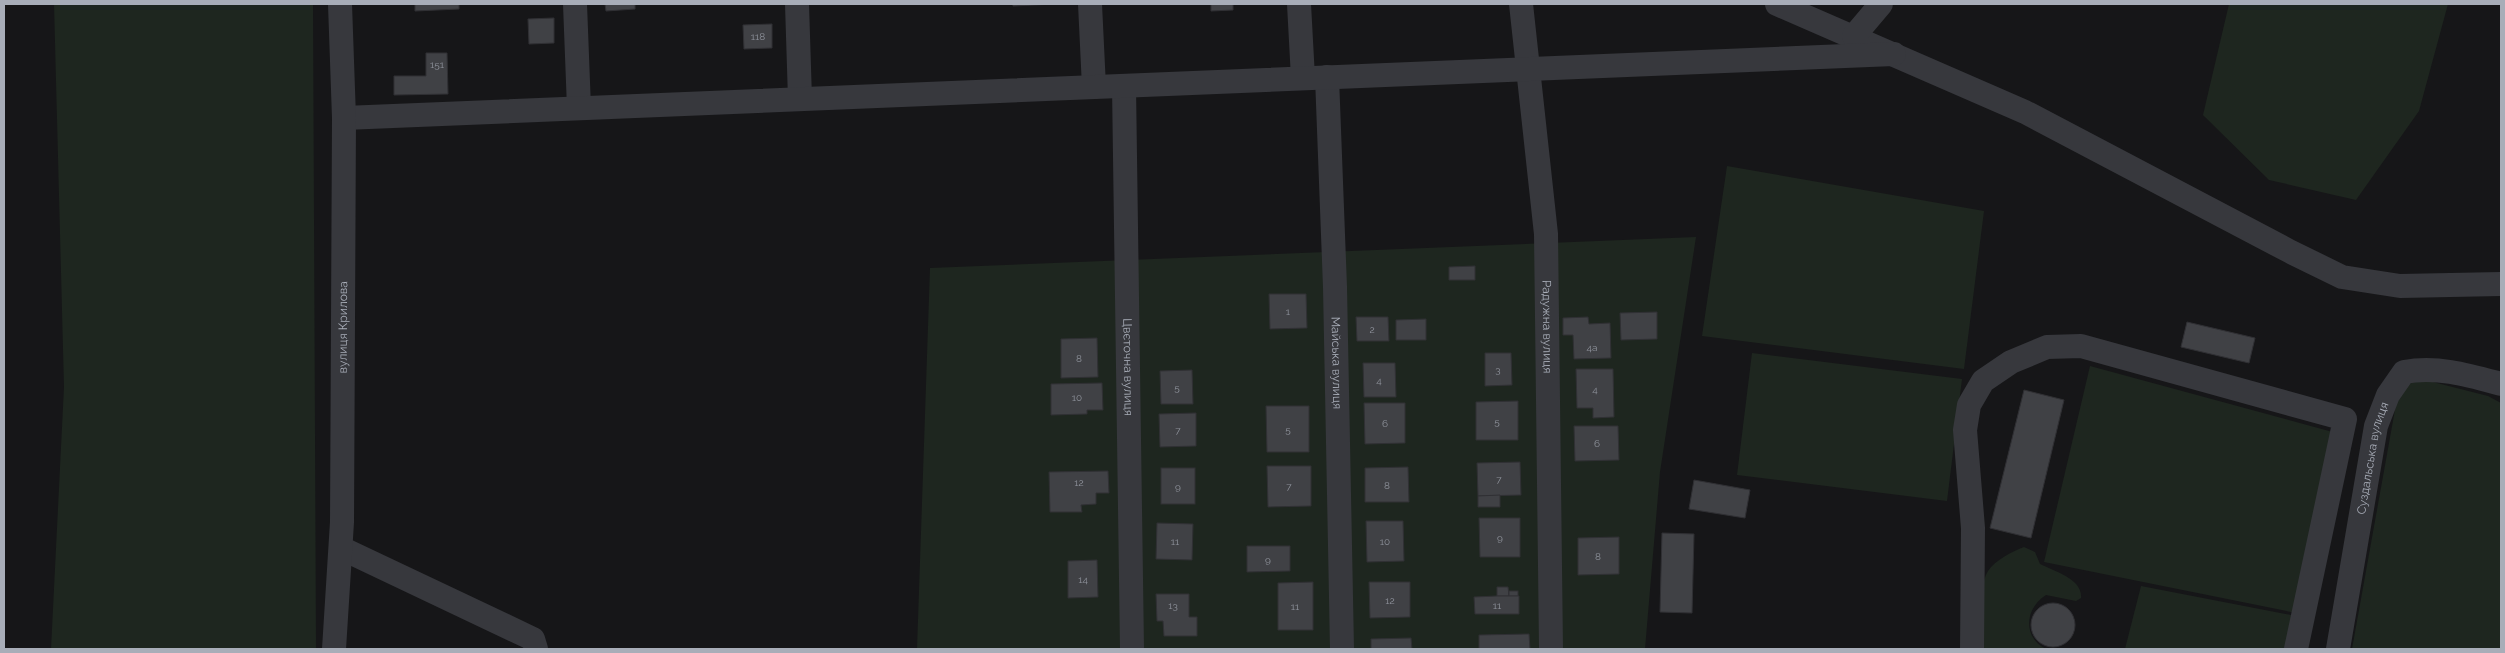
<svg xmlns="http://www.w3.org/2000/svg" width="2505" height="653" viewBox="0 0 2505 653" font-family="Raleway,sans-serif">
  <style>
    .green { fill: #1e261f }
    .building { fill: #404145; stroke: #303034 }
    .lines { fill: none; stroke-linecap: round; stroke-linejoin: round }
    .minor { stroke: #37383d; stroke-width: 24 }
    .labels { text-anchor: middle; stroke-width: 5; stroke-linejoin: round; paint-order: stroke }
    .number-label { font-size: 10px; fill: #8e929b }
    .street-label { font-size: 12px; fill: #a8adb8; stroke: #111113 }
  </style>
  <rect width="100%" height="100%" fill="#161618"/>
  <!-- green -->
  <g class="green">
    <path d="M54,4h259l3,645h-265l13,-262z"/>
    <path d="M2229,4h219l-29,107 -63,89 -87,-20 -66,-65z"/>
    <path d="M1727,166l257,45 -20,158 -262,-33z"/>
    <path d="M1696,237l-36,235 -15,177h-728l13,-381z"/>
    <path d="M1752,353l210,26 -15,122 -210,-26z"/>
    <path d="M2090,366l250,68 -39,180 -257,-52z"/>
    <path d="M2425,380l63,16 13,7v246h-149l46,-256 9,-9z"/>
    <path d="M2024,547l11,5 5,12c14,7 43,15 41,34l-5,3 -30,-6c-21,13 -24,42 0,54h-65c1,-20 -4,-61 7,-78 7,-11 25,-20 36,-24z"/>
    <path d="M2141,586l150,29 -1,34h-165z"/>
  </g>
  <!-- building -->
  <g class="building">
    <path d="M415,4h44v5l-44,2z"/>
    <path d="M605,4h30v5l-29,2z"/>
    <path d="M1013,4h42l-42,2z"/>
    <path d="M1211,4h22v6l-22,1z"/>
    <path d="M554,18v25l-25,1 -1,-25z"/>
    <path d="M772,24v24l-28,1 -1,-24z"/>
    <path d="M426,53h21l1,41 -54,1v-19h32z"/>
    <path d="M1475,266v14h-26v-13z"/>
    <path d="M1269,294h37l1,34 -37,1z"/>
    <path d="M1657,312v27l-36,1 -1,-27z"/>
    <path d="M1356,317h32l1,24h-32z"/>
    <path d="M1588,317l1,7 21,-1 1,35 -37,1 -1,-24h-10v-17z"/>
    <path d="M1426,319v21h-30v-20z"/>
    <path d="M2187,322l68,16 -6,25 -68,-16z"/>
    <path d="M1097,338l1,39 -37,1v-39z"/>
    <path d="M1485,353h26l1,32 -27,1z"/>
    <path d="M1363,363h32l1,34h-32z"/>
    <path d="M1576,369h37l1,48 -21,1v-10h-16z"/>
    <path d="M1192,370l1,34h-32l-1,-33z"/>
    <path d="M1102,383l1,27h-16v4l-36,1v-31z"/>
    <path d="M2024,390l40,10 -33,138 -41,-10z"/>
    <path d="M1518,401v39h-42v-38z"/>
    <path d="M1364,403h41v40l-40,1z"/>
    <path d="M1266,406h43v46h-42z"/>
    <path d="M1196,413v33l-36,1 -1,-33z"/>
    <path d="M1574,426h44l1,34 -44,1z"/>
    <path d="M1520,462l1,33 -43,1 -1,-33z"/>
    <path d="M1267,466h44v40l-43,1z"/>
    <path d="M1408,467l1,35h-44v-34z"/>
    <rect x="1161" y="468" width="34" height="36"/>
    <path d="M1108,471l1,22h-13v11l-15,1 1,7h-32l-1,-40z"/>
    <path d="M1694,480l56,10 -5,28 -56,-9z"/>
    <path d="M1500,495v12h-22v-11z"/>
    <path d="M1479,518h41v39h-40z"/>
    <path d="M1366,521h37l1,40 -37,1z"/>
    <path d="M1157,523l36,1 -1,36 -36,-1z"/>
    <path d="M1662,533l32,1 -2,79 -32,-1z"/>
    <path d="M1619,537v37l-41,1v-37z"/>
    <path d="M1247,546h43v25l-43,1z"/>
    <path d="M1097,560l1,37 -30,1v-37z"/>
    <path d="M1313,582v48h-35v-47z"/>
    <path d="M1369,582h41v35l-40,1z"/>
    <path d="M1497,587h11l1,9h-12z"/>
    <rect x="1509" y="591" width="9" height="5"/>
    <path d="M1156,594h33v23h8v19h-33l-1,-15h-6z"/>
    <path d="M1497,596h22v18h-44l-1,-17z"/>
    <circle cx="2053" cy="625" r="22"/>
    <path d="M1529,634l1,15h-51v-14z"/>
    <path d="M1411,638l1,11h-41v-10z"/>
  </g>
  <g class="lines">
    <!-- minor -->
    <g class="minor">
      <path d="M575,4l4,104"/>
      <path d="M797,4l3,95"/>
      <path d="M1090,4l4,83"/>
      <path d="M1299,4l4,74"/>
      <path id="s1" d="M1521,4l25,230 5,415"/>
      <path d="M1777,4l248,108 266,140 51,25 58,9 101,-2"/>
      <path d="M1854,36l27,-32"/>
      <path id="s2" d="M1327,77l8,210 7,362"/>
      <path id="s3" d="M1124,86l8,563"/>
      <path d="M344,118l1550,-64"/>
      <path d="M341,548l192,91 3,10"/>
      <path id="s4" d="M334,649l8,-127 2,-404 -4,-114"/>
      <path d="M1972,649l1,-121 -8,-98 4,-25 14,-24 28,-19 36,-15 34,-1 264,73 -49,230"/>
      <path id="s5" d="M2338,649l38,-223 12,-31 16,-23c34,-6 64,3 97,12"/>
    </g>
  </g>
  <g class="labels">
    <!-- number labels -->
    <g class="number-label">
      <text x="758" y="40">118</text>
      <text x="437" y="68">151</text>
      <text x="1288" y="315">1</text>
      <text x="1372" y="333">2</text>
      <text x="1592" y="351">4а</text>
      <text x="1079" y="362">8</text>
      <text x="1498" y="373">3</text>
      <text x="1379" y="384">4</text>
      <text x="1177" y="391">5</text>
      <text x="1595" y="393">4</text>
      <text x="1077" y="401">10</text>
      <text x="1497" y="425">5</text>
      <text x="1385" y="427">6</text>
      <text x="1288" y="433">5</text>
      <text x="1178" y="434">7</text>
      <text x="1597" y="447">6</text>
      <text x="1499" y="483">7</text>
      <text x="1079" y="486">12</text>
      <text x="1387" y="489">8</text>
      <text x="1178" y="490">9</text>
      <text x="1289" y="490">7</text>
      <text x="1500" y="541">9</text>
      <text x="1175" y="545">11</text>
      <text x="1385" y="545">10</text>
      <text x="1598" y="560">8</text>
      <text x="1268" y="563">9</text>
      <text x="1083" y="583">14</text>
      <text x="1390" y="604">12</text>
      <text x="1173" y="609">13</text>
      <text x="1497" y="609">11</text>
      <text x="1295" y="610">11</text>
    </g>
    <!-- street labels -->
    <g class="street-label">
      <text dy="4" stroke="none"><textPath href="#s1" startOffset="324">Радужна вулиця</textPath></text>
      <text dy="4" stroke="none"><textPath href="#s4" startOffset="322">вулиця Крилова</textPath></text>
      <text dy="4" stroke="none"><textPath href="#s2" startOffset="286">Майська вулиця</textPath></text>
      <text dy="4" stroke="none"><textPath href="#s3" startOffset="281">Цвєточна вулиця</textPath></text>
      <text dy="4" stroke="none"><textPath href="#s5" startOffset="194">Суздальська вулиця</textPath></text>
    </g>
  </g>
  <!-- border -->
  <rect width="2505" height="653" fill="none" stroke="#a8adb8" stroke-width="10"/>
</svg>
